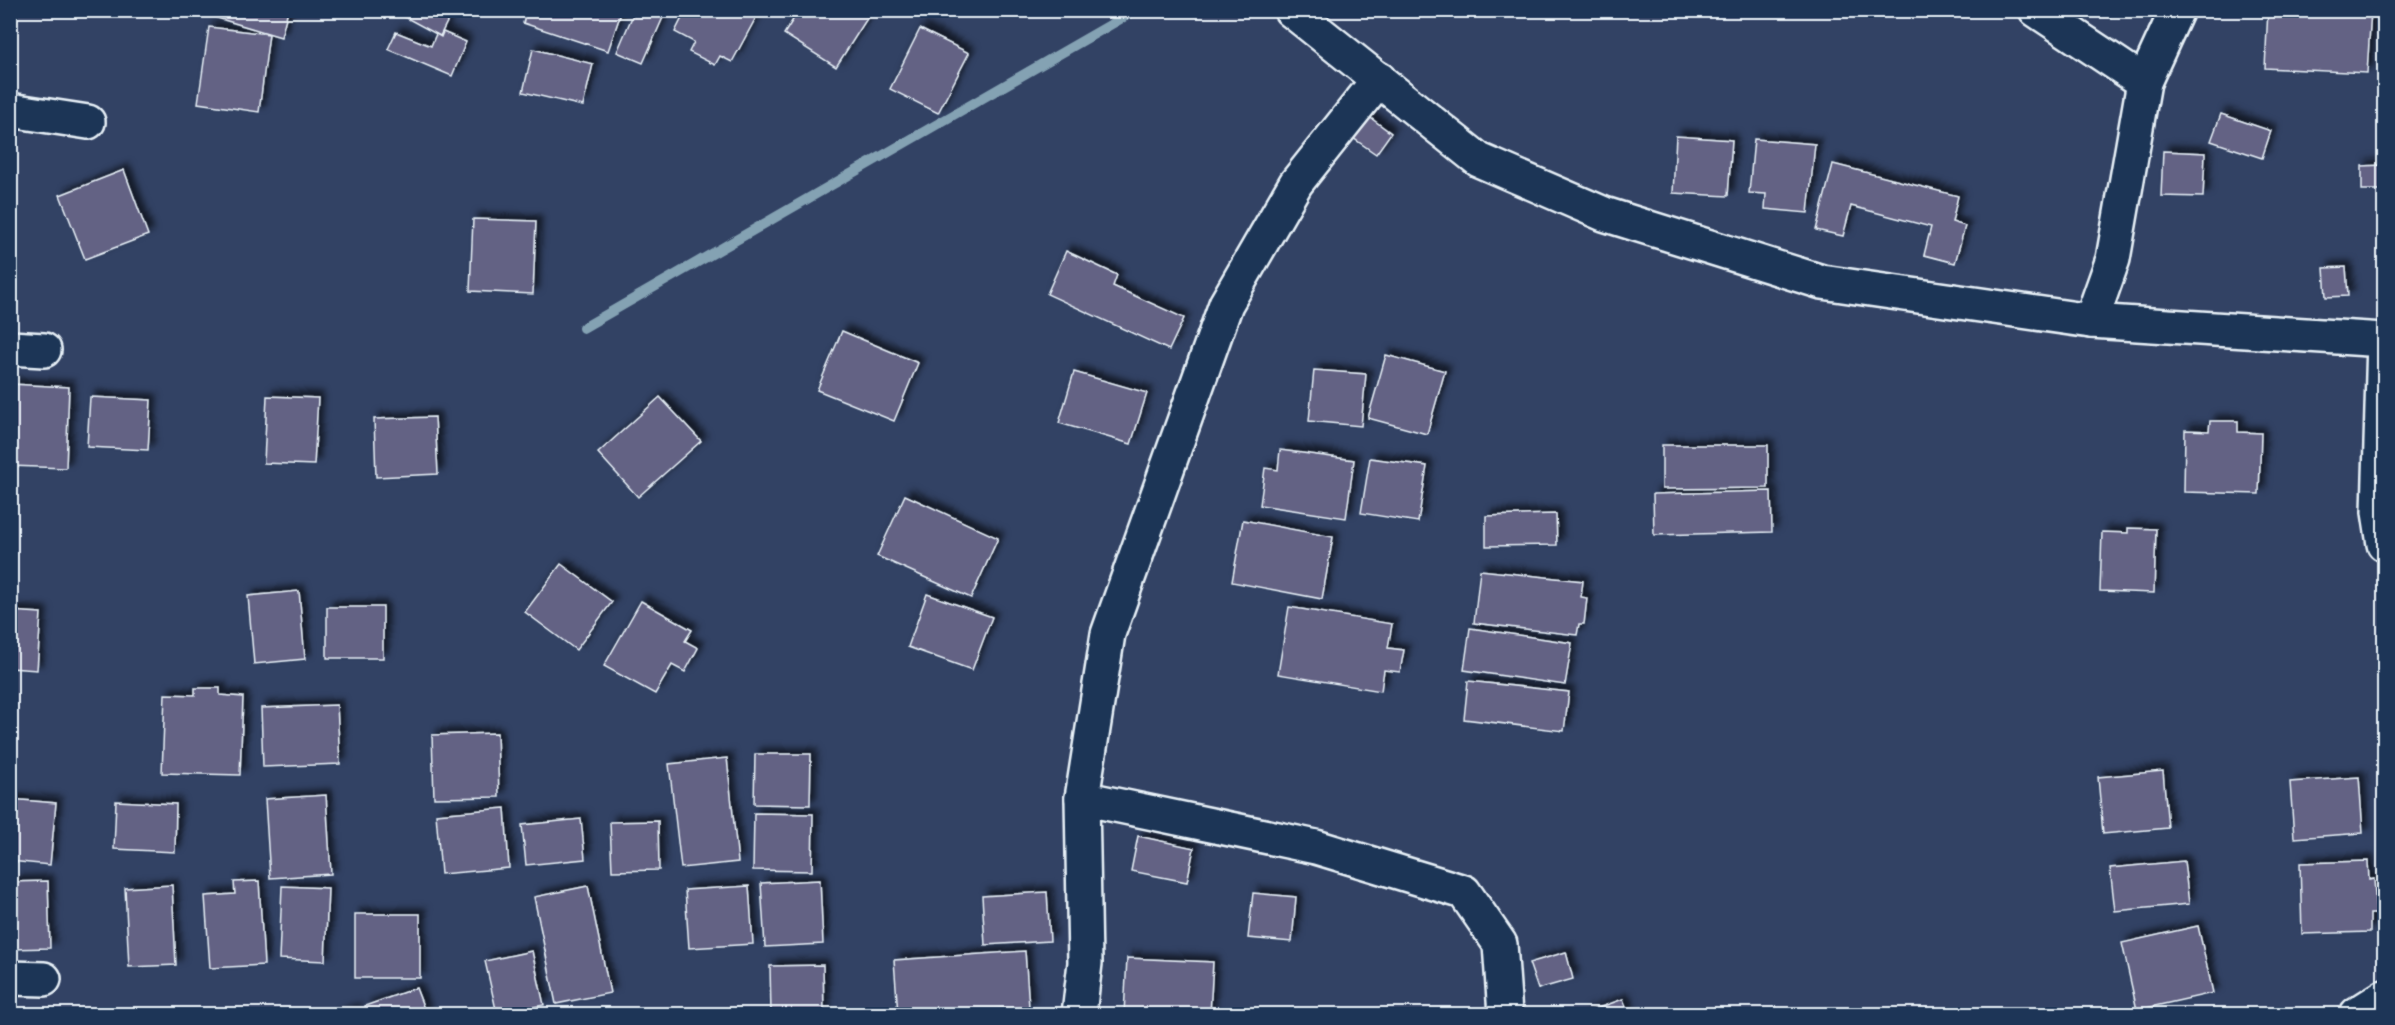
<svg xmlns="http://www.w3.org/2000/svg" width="2395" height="1025" viewBox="0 0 2395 1025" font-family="Itim,sans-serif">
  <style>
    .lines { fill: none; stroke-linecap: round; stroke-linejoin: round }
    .stream { stroke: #84a2b3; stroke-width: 10 }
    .building { fill: #646284; stroke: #e8f1f8; stroke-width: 1.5; filter: url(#shadow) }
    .minor-casing { stroke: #e8f1f8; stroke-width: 38 }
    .minor { stroke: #1d3557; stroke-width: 33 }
  </style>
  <defs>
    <filter id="shadow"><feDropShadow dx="5.5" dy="-5.5" stdDeviation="3" flood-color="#0009"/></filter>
  </defs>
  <rect width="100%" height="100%" fill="#324264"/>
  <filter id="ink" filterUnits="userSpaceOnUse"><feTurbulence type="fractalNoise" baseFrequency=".0167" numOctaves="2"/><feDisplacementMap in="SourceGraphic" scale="12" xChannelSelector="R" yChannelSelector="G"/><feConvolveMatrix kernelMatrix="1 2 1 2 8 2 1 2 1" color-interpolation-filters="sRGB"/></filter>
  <g filter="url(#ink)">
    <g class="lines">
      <!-- stream -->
      <path class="stream" d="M583,328l553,-318"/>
    </g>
    <!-- building -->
    <g class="building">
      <path d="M216,10h72l-7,27 -67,-20z"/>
      <path d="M392,10h61l-13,26z"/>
      <path d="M527,10h95l-14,41 -85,-28z"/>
      <path d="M635,10h23l7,3 -22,50 -26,-11z"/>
      <path d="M686,10h74l-28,52 -12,-6 -5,9 -26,-13 5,-10 -19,-10z"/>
      <path d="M799,10h59l10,7 -32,50 -52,-33z"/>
      <path d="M2098,10h16l-4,7z"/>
      <path d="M2268,10h103l-4,63 -102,-5z"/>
      <path d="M209,27l60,7 -10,78 -61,-9z"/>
      <path d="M920,29l49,24 -31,60 -48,-24z"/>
      <path d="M396,32l35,14 5,-12 5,3 2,-5 23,10 -14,34 -64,-27z"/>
      <path d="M533,49l60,15 -10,42 -60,-14z"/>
      <path d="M2221,114l50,17 -9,27 -51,-17z"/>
      <path d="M1368,116l23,17 -15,21 -23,-16z"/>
      <path d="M1676,136l56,4 -4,56 -55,-3z"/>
      <path d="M1754,139l61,5 -7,69 -43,-4 1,-15 -17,-1z"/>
      <path d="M2163,151l42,2 -2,44 -42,-1z"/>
      <path d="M1833,164l125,32 -6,26 13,4 -10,37 -31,-8 7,-28 -80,-21 -8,30 -27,-6z"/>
      <path d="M2384,165v25h-22v-24z"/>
      <path d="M124,170l24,65 -63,24 -25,-64z"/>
      <path d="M473,219l63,2 -3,73 -63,-3z"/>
      <path d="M1066,251l51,24 -4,11 71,32 -15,32 -122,-56z"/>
      <path d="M2346,267l2,29 -22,1 -2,-29z"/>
      <path d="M842,331l76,32 -24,58 -77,-31z"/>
      <path d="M1386,355l59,16 -18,63 -59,-16z"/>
      <path d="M1314,370l52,4 -5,52 -52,-5z"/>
      <path d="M1074,372l73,21 -16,51 -72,-21z"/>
      <path d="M10,384l59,3 -3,81 -56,-2z"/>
      <path d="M267,396l51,2 -4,67 -50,-2z"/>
      <path d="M90,397l61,3 -3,50 -61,-3z"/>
      <path d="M660,397l41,44 -63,56 -40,-44z"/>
      <path d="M435,417l3,57 -62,3 -2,-58z"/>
      <path d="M2210,421h28v11l23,1 -2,61 -75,-2 1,-62 24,1z"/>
      <path d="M1662,445h106v43l-106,1z"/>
      <path d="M1280,450l74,10 -8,58 -86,-13 5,-37 13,2z"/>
      <path d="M1370,458l57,8 -9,56 -57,-9z"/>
      <path d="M1771,491l1,41 -118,3 -1,-41z"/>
      <path d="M905,495l93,43 -27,60 -94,-42z"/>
      <path d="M1556,514l1,31 -71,1v-30z"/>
      <path d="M1243,520l90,17 -11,62 -90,-17z"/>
      <path d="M2128,528l28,1 -2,64 -54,-2 2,-59 26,1z"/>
      <path d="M561,564l51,38 -36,48 -51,-38z"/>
      <path d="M1480,570l103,11 -2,16 6,1 -3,26h-5l-2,11 -103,-12z"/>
      <path d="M299,591l6,68 -51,5 -6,-68z"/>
      <path d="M927,594l65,23 -20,53 -64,-23z"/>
      <path d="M641,601l51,29 -7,11 13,7 -13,24 -13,-7 -17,29 -51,-28z"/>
      <rect x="327" y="607" width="56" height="51"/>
      <path d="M1289,607l103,17 -4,24 16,2 -4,22 -16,-2 -3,21 -103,-17z"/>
      <path d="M10,611l31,2 -4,57 -27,-2z"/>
      <path d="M1470,628l102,15 -7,42 -101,-15z"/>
      <path d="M1468,681l101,11 -5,39 -100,-12z"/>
      <path d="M195,688h25v7l23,2 -3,78 -78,-2 3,-79 30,1z"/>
      <path d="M337,705l3,59 -77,3 -2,-59z"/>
      <path d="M497,733l2,64 -65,1 -2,-63z"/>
      <path d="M755,754h56l-1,51 -56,-1z"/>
      <path d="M727,758l11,104 -57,6 -12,-104z"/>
      <path d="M2163,771l5,57 -65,6 -5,-57z"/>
      <path d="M2359,777l4,56 -69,5 -4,-56z"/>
      <path d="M326,795l5,79 -61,4 -5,-79z"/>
      <path d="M10,799l46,4 -6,62 -40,-4z"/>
      <path d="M116,801l60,3 -1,48 -61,-3z"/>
      <path d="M505,808l4,60 -68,6 -5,-60z"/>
      <path d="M754,813l59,1 -1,57 -59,-1z"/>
      <path d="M581,819l4,40 -59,6 -4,-40z"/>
      <path d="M658,821l1,49 -47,1 -2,-49z"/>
      <path d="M1138,836l56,12 -7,34 -56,-11z"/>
      <path d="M2184,861l5,43 -74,7 -5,-43z"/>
      <path d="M2368,861l1,19 5,-1 2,35h-6v18l-68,2 -2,-71z"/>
      <path d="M820,880l3,64 -58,3 -4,-64z"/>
      <path d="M48,881l2,67 -40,1v-67z"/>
      <path d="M259,881l5,84 -54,3 -5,-72 30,-2 -1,-12z"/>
      <path d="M172,885l4,80 -47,2 -4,-79z"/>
      <path d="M282,886l46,2 -3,73 -46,-2z"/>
      <path d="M588,886l22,107 -54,11 -22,-107z"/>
      <path d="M749,886l4,58 -64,4 -4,-58z"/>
      <path d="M1047,892l3,49 -65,4 -3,-49z"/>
      <path d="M1253,893l43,4 -4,45 -44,-4z"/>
      <rect x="355" y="914" width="65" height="64"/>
      <path d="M2198,926l15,67 -76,17 -15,-67z"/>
      <path d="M532,951l12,54 -47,9 -12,-53z"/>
      <path d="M1025,951l4,56 -131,7 -4,-54z"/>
      <path d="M1566,952l7,27 -35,10 -9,-26z"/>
      <path d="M1127,958l86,4 -3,52h-86z"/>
      <path d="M823,965l1,49h-53l-1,-48z"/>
      <path d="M416,988l10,26h-58l-3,-8z"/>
      <path d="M1623,999l6,15h-47z"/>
      <path d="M355,1009l1,5h-21z"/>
    </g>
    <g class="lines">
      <!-- minor casing -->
      <g class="minor-casing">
        <g id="minor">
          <path d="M1291,10l188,150 125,54 218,68 269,39 293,19"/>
          <path d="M2036,10l108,72"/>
          <path d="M10,110l78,12"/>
          <path d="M2091,321l22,-62 31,-177 33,-72"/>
          <path d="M2384,340l-5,172 5,32"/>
          <path d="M10,348l34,2"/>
          <path d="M1082,798l234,49 148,45 36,52 5,70"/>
          <path d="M10,978l34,1"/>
          <path d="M1079,1014l6,-51 -3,-165 26,-164 118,-330 70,-121 83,-104"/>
          <path d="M2357,1014l27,-17"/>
        </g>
      </g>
      <!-- minor -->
      <use href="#minor" class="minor"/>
    </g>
  </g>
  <!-- margin -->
  <rect width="2395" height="1025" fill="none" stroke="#1d3557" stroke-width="36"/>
  <rect x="18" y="18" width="2359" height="989" fill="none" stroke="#e8f1f8" stroke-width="2" filter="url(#ink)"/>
</svg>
